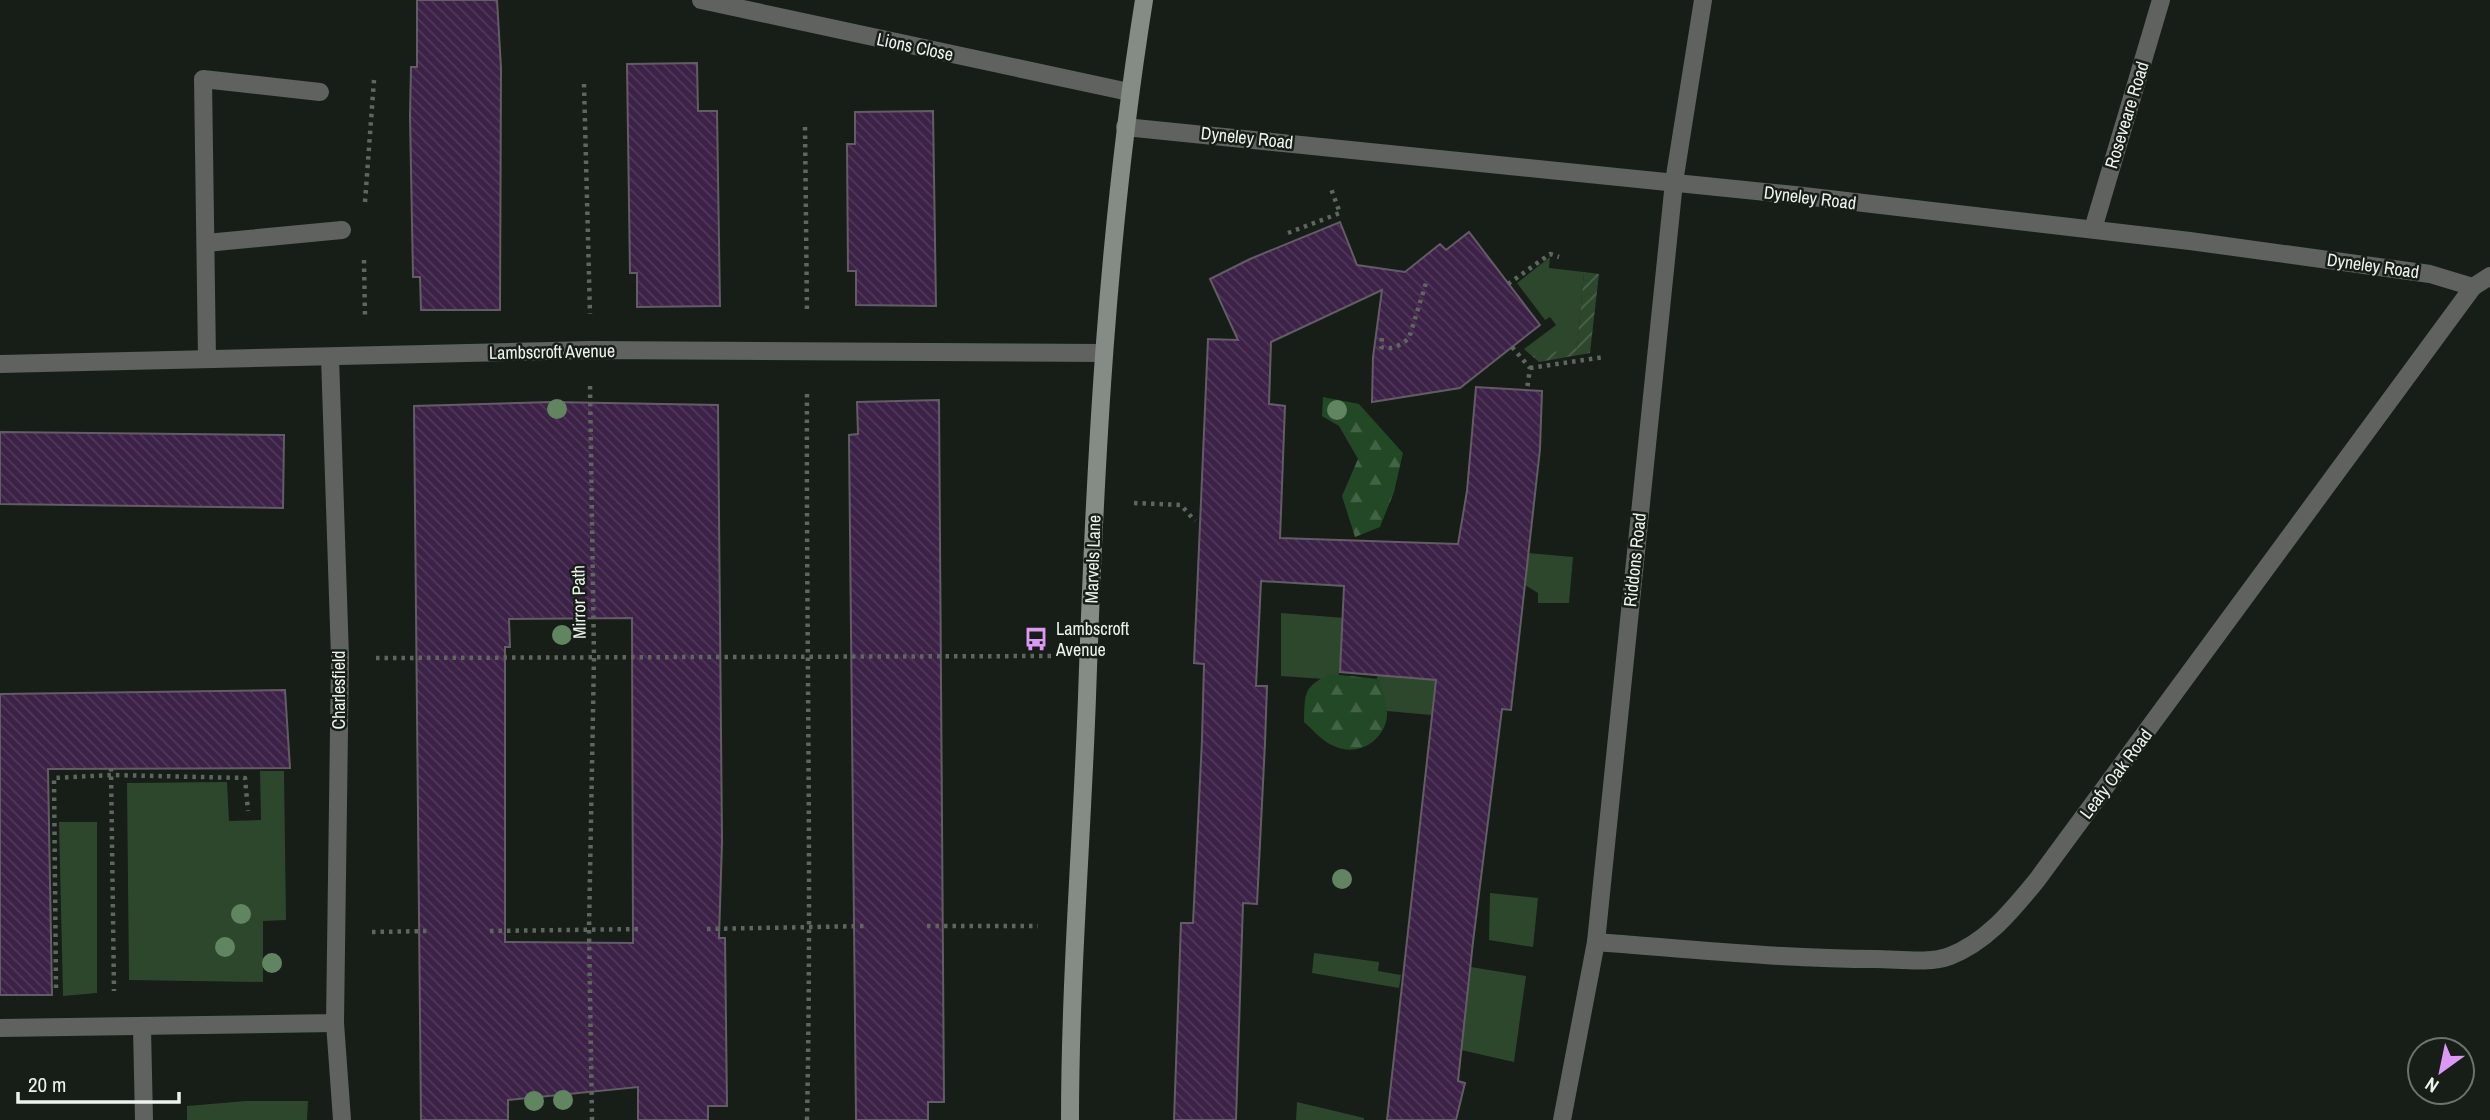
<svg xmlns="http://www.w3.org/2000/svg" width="2490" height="1120" viewBox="0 0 2490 1120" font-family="'Archivo Narrow',sans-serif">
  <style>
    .green { fill: #2d472d }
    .forest { fill: url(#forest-firs) }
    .garden { fill: url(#garden-furrows) }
    .building { fill: url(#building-back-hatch); stroke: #635c66; stroke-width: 2; fill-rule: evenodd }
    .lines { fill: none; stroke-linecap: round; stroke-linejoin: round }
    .path { stroke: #5f655f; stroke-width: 4.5; stroke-dasharray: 3.5 5; stroke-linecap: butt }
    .lane { stroke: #5f625f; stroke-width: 18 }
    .street { stroke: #5f625f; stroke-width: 18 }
    .secondary { stroke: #858b85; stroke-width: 18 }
    .tree { fill: #618561 }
    .labels { text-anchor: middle; stroke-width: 5; stroke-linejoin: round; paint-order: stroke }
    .street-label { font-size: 18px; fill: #edf2ed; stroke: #171d17 }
    .poi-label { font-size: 18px; fill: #edf2ed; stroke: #171d17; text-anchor: start }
  </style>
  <defs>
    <pattern id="forest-firs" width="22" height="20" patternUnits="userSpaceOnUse" patternTransform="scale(1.75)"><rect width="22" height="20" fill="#234825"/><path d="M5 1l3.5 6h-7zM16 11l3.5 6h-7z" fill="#436345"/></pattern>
    <pattern id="garden-furrows" width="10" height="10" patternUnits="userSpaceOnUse" patternTransform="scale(1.75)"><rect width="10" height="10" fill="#2d472d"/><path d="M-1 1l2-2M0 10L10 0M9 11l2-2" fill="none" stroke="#4c624c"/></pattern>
    <pattern id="building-back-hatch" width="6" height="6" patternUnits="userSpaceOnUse" patternTransform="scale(1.75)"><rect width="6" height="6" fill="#3d2247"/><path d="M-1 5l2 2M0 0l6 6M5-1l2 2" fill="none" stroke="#503859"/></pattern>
  </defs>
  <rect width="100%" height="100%" fill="#171d17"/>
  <!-- green -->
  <g class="green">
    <path d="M1550,257l-1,11 35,4 -7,77 -45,7 -8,-7 32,-24 -6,-8 -5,3 -28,-37z"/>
    <path d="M1528,553l45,4 -4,46h-31v-10l-13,-8z"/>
    <path d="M1281,613l64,5 -7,62 -57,-4z"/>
    <path d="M1451,648l-8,68 -68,-6 3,-45z"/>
    <path d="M260,771h24l2,149 -23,1v61l-134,-2 -2,-197 100,-1 2,39 32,-1z"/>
    <path d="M59,822h38v171l-34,3z"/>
    <path d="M1490,893l48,5 -5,49 -44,-7z"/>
    <path d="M1314,953l65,9 -1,9 23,4 -2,13 -87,-15z"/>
    <path d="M1471,967l55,9 -12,86 -53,-12z"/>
    <path d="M246,1101h62l-1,19h-120v-14z"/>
    <path d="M1297,1102l67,16v2h-68z"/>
  </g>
  <!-- forest -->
  <g class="forest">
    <path d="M1323,397l36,7 44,49 -9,39 -14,35 -25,10 -13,-41 16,-37 -19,-33 -17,-10z"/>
    <path d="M1330,674l49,5c4,13 11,29 7,43 -7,23 -31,34 -52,24 -11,-4 -21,-16 -30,-24 1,-29 -1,-35 26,-48z"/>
  </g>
  <!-- garden -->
  <path class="garden" d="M1584,272l15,2 -9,79 -51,9 -7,-6 45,-8z"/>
  <!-- building -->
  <g class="building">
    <path d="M417,0h80l4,68 -1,242h-79l-1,-33h-7l-3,-161 1,-49h6z"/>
    <path d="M697,63l1,48h19l3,195 -83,1v-34h-7l-3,-209z"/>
    <path d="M933,111l3,195 -80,-1v-34h-8l-1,-127h8v-32z"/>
    <path d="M1340,222l17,43 48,7 35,-28 6,6 23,-18 71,93 -80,63 -88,14 1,-45 9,-67 -111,52 -2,62 16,2 -5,132 178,6 9,-53 9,-104 66,4 -2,58 -29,261 -9,-1 -29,233 -15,139 7,2 -9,37h-69l49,-440 -96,-8 4,-86 -83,-5 -5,105h11l-2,57 -8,161 -14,-1 -7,217h-62l7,-197h12l9,-183 2,-76 -10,-1 14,-324 30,1 -28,-61 40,-20z"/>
    <path d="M939,400l5,702h-16v18h-72l-7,-685 9,-1 -1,-32z"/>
    <path d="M552,402l166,3 4,437 -3,96h6l2,168h-19v14h-70v-33l-130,13v20h-87l-7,-714zM632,618l1,325 -128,-1v-295h5l-1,-28z"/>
    <path d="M0,432l284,3 -1,73 -283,-4z"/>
    <path d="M285,690l5,78 -242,1 4,226h-52v-301z"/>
  </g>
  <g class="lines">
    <!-- path -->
    <g class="path">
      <path d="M584,84l6,230"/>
      <path d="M805,127l2,187"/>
      <path d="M365,202l9,-122"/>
      <path d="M1288,233l52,-20 -10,-27"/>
      <path d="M364,260l1,57"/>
      <path d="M1508,284l42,-30 9,3"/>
      <path d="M1382,338l-1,9c9,4 21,-2 28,-9l17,-55"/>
      <path d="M1512,347l18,21 -3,22"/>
      <path d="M1530,368l74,-11"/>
      <path d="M590,386l4,272 -5,272 3,190"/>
      <path d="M1134,503l47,2 14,16"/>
      <path d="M376,658l677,-2"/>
      <path d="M111,768l3,223"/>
      <path d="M927,926h111"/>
      <path d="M707,929l157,-3"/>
      <path d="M490,931l152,-2"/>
      <path d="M372,932l55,-1"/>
      <path d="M56,988l-2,-210 57,-3 134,3 3,33"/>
      <path d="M807,1120c5,-244 -1,-487 0,-731"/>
    </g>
    <!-- lane -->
    <g class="lane">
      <path d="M206,243l136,-13"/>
      <path d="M207,359l-4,-280 117,13"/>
    </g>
    <!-- street -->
    <g class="street">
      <path d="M701,0l428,92"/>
      <path d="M1125,127l670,68 395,46 240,33 43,13 17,-11"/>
      <path d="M2093,229l68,-229"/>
      <path d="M0,364l590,-14 513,3"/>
      <path d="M1596,942c93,7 187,17 280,17 23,0 53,5 74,-3 38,-15 62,-46 87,-76l436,-593"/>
      <path d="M335,1023l7,97"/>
      <path d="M0,1028l335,-5 5,-366 -10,-300"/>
      <path d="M142,1028l2,92"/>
      <path d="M1562,1120l34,-178 78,-760 29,-182"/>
    </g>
    <!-- secondary -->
    <path class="secondary" d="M1070,1120c0,-141 12,-282 17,-423 8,-234 20,-466 57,-697"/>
  </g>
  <!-- trees -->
  <g class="tree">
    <circle cx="557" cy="409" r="10"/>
    <circle cx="1337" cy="410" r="10"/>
    <circle cx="562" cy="635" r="10"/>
    <circle cx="1342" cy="879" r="10"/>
    <circle cx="241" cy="914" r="10"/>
    <circle cx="225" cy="947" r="10"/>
    <circle cx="272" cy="963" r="10"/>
    <circle cx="563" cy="1100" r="10"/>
    <circle cx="534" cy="1101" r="10"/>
  </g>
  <!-- icons -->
  <defs>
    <g id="bus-bare" transform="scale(1.89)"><path d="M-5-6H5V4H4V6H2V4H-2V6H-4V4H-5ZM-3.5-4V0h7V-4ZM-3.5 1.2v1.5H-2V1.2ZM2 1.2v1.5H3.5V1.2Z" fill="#dc99f4" stroke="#171d17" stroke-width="2.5" paint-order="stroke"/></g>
  </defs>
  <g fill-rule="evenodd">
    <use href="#bus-bare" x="1036" y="639"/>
  </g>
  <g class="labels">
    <!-- street labels -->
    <g class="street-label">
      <text transform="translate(915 47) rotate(12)" y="6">Lions Close</text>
      <text transform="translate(2127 115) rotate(-73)" y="6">Roseveare Road</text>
      <text transform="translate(1247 138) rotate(6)" y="6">Dyneley Road</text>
      <text transform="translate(1810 198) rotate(7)" y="6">Dyneley Road</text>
      <text transform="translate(2373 266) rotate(8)" y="6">Dyneley Road</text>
      <text transform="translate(552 352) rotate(-1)" y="6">Lambscroft Avenue</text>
      <text transform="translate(1093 559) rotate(-88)" y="6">Marvels Lane</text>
      <text transform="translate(1635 560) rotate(-84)" y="6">Riddons Road</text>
      <text transform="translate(579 602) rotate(-91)" y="6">Mirror Path</text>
      <text transform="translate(339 690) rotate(-90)" y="6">Charlesfield</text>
      <text transform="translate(2116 774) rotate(-53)" y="6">Leafy Oak Road</text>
    </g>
    <!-- poi labels -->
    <g class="poi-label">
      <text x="1056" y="635">Lambscroft<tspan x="1056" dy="21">Avenue</tspan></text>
    </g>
  </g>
  <!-- north arrow -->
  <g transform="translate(2441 1071) rotate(213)"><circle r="33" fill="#171d17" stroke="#6d726d" stroke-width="2"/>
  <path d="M0-5L12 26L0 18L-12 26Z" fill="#dc99f4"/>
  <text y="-10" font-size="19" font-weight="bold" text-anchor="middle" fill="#edf2ed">N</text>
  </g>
  <!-- scale -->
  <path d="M18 1092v10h161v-10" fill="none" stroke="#edf2ed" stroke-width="3.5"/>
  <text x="28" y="1092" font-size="21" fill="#edf2ed" stroke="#171d17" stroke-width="5" paint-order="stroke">20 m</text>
</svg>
